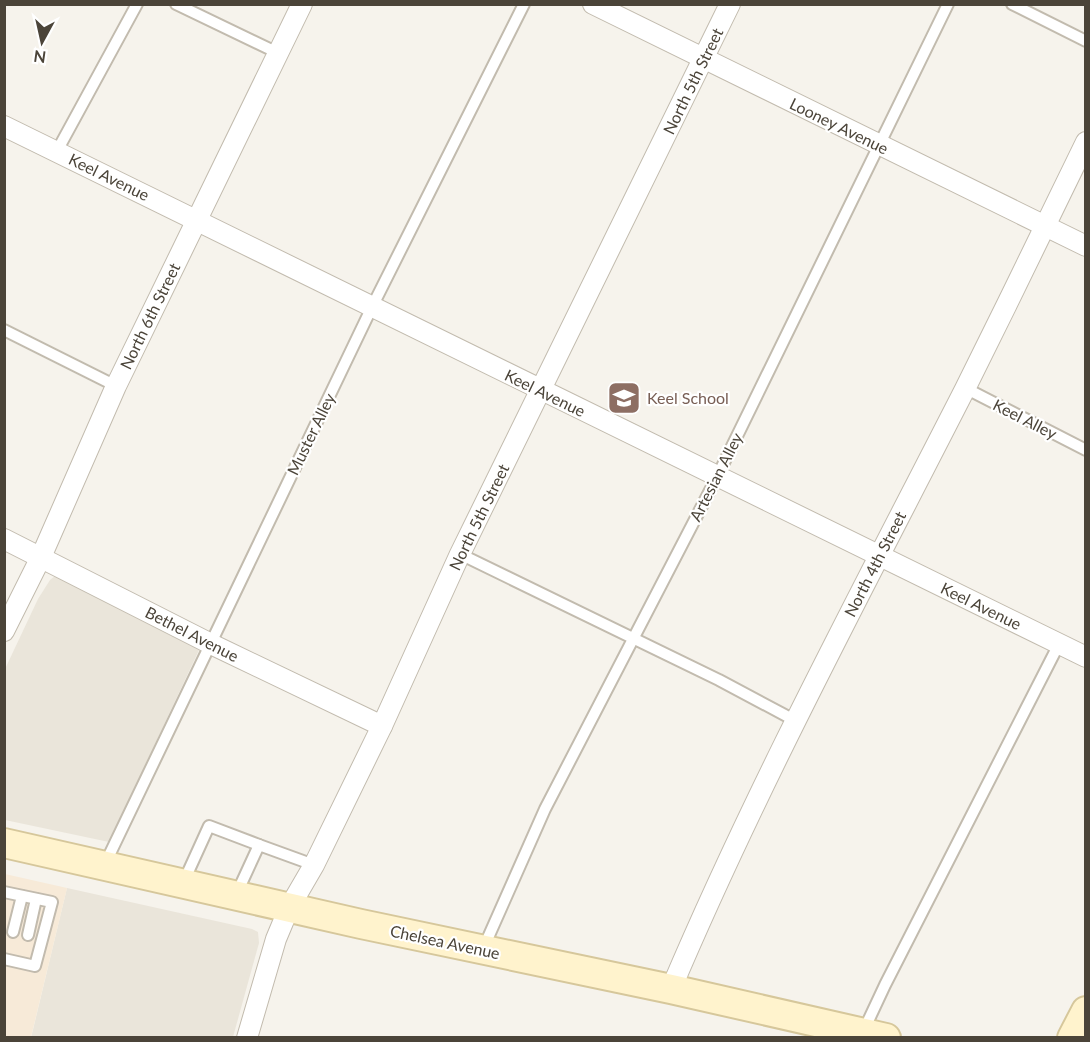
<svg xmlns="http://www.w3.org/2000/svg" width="1090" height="1042" viewBox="0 0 1090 1042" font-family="Lato,sans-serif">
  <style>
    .residential { fill: #eae5da }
    .commercial { fill: #f7ead8 }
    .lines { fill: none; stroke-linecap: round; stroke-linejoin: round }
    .service-casing { stroke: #c2bbae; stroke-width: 14 }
    .minor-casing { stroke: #c2bbae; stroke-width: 22 }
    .secondary-casing { stroke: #d6c79b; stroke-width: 32 }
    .service { stroke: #fff; stroke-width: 10 }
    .minor { stroke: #fff; stroke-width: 20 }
    .secondary { stroke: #fff3cd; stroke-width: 28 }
    .labels { text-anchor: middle; stroke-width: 4.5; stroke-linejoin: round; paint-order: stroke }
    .street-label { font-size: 16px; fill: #4b4439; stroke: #fff }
    .education-label { font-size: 16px; fill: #785e54; stroke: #fff; text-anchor: start }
  </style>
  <rect width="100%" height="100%" fill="#f6f3ec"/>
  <!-- residential -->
  <g class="residential">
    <path d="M55,576l144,74 -90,192 -104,-22v-151l33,-70 12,-19z"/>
    <path d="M67,888l185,41 6,3 1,11 -26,94 -202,1z"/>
  </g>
  <!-- commercial -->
  <path class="commercial" d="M5,874l62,14 -36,149 -26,1z"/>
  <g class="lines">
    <!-- service casing -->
    <g class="service-casing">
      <g id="service">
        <path d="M176,4l102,49"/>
        <path d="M1012,4l74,37"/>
        <path d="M57,151l80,-147"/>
        <path d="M4,330l112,56"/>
        <path d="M965,388l121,62"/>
        <path d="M460,554l259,126 77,41"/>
        <path d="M105,864l267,-557 152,-303"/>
        <path d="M184,881l25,-55 50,19"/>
        <path d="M4,892l48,10 -17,64 -31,-7"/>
        <path d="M236,895l23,-50 55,20"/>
        <path d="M13,932l9,-36"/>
        <path d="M28,935l8,-36"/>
        <path d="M483,949l62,-140 172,-332 231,-473"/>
        <path d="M863,1032l22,-47 174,-341"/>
      </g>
    </g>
    <!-- minor casing -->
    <g class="minor-casing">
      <g id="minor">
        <path d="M593,4l493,242"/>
        <path d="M4,126l1082,531"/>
        <path d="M4,539l207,105 171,82"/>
        <path d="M4,631l37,-74 75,-171 186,-382"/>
        <path d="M671,989c87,-205 193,-402 294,-600 41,-82 81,-165 121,-247"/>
        <path d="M247,1038l29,-99 13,-31 25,-43 68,-139 78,-172 270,-550"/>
      </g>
    </g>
    <!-- secondary casing -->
    <g class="secondary-casing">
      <g id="secondary">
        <path d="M4,843l357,81 310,65 215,49"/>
        <path d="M1072,1038l14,-27"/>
      </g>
    </g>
    <!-- service -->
    <use href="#service" class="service"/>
    <!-- minor -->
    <use href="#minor" class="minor"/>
    <!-- secondary -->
    <use href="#secondary" class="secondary"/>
  </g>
  <!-- icons -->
  <defs>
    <g id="school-square" transform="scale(1.725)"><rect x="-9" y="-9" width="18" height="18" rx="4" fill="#8d6e63" stroke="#fff"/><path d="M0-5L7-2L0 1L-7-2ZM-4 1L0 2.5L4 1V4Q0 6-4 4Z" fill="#fff"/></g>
  </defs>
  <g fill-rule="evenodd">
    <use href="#school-square" x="624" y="398"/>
  </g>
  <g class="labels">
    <!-- street labels -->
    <g class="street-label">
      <text transform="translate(693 81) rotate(-64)" y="6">North 5th Street</text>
      <text transform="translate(839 126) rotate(26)" y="6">Looney Avenue</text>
      <text transform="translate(109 177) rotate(26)" y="6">Keel Avenue</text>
      <text transform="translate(150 316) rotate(-64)" y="6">North 6th Street</text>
      <text transform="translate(545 393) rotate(26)" y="6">Keel Avenue</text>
      <text transform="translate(1025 419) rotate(27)" y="6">Keel Alley</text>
      <text transform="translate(311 434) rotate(-64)" y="6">Muster Alley</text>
      <text transform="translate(716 477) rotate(-63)" y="6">Artesian Alley</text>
      <text transform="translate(479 517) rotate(-64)" y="6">North 5th Street</text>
      <text transform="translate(875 564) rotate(-63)" y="6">North 4th Street</text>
      <text transform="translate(981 606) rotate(26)" y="6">Keel Avenue</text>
      <text transform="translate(192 634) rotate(27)" y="6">Bethel Avenue</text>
      <text transform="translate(445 942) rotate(12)" y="6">Chelsea Avenue</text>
    </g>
    <!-- education labels -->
    <g class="education-label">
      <text x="647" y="404">Keel School</text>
    </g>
  </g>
  <!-- border -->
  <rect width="1090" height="1042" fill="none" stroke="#4b4439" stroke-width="12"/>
  <!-- north arrow -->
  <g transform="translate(42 42) rotate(188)" stroke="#ffffff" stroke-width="4.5" paint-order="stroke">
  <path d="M0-4.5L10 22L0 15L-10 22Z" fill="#4b4439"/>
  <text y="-9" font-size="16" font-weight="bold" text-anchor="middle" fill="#4b4439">N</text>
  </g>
</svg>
